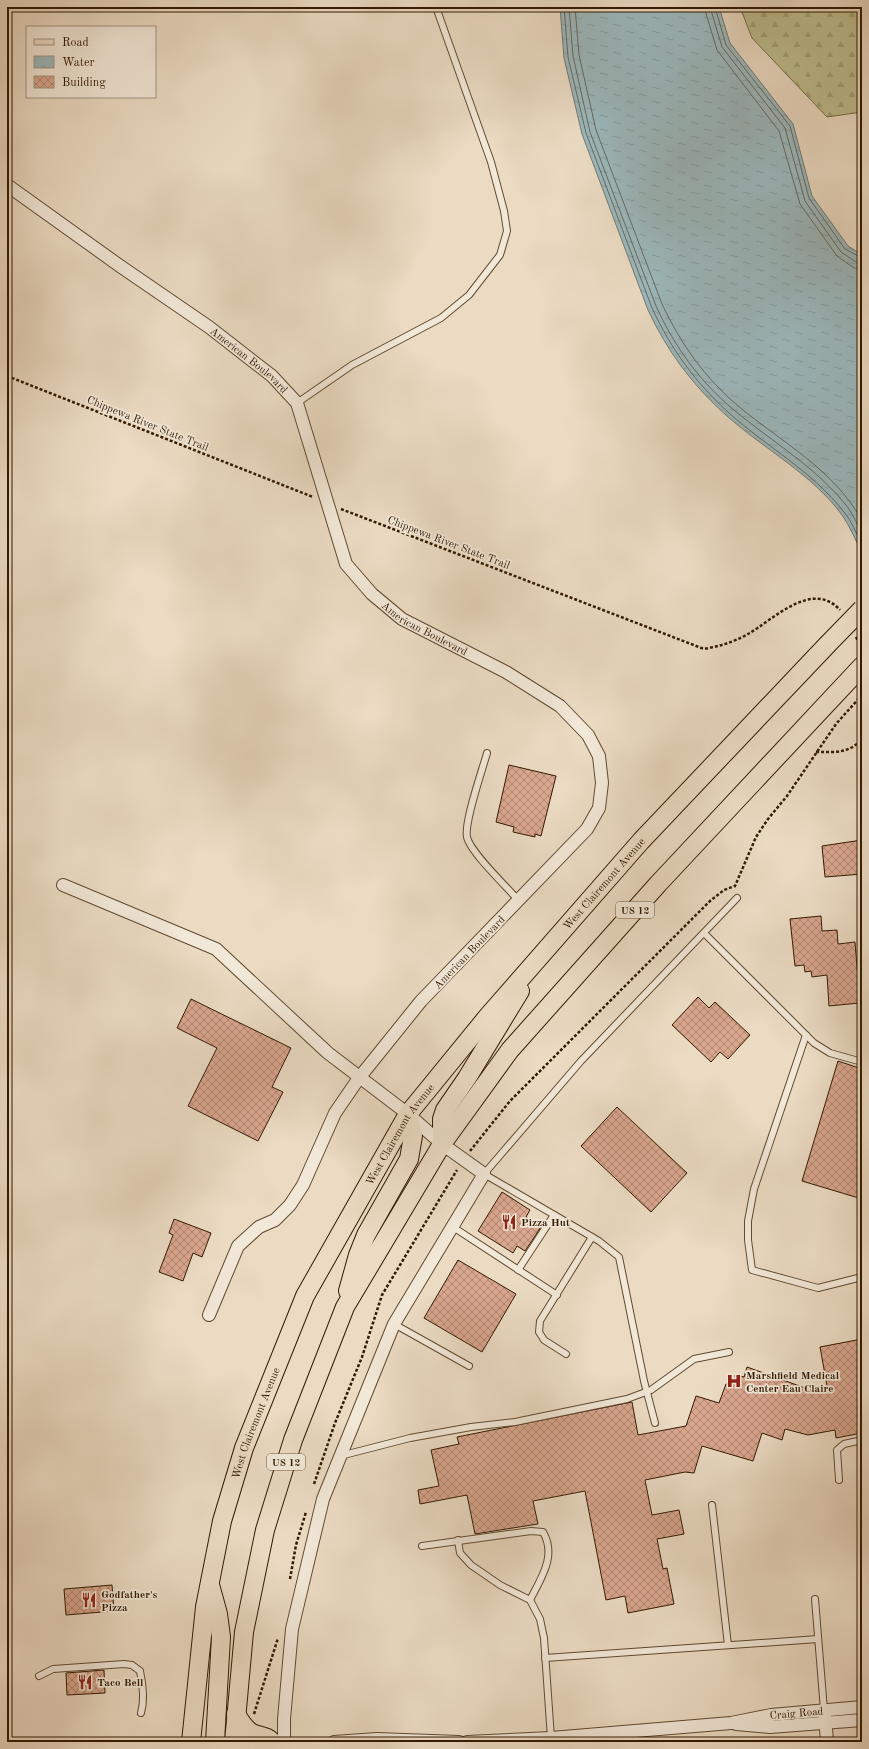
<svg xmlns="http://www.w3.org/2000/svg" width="869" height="1749" viewBox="0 0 869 1749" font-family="'Old Standard TT',serif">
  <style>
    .forest { fill: url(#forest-firs); stroke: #786c48 }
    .water { fill: url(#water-ripples); stroke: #727972 }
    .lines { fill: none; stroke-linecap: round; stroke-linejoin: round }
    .shore { stroke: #67695f; stroke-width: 1 }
    .building { fill: url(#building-cross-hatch); stroke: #321900 }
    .lane-casing { stroke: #604a31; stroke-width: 8 }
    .street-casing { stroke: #604a31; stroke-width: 14 }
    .primary-casing { stroke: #321900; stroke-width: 20 }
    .path { stroke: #321900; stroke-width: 2.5; stroke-dasharray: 3 2; stroke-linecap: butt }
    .lane { stroke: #f2e8d8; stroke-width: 6 }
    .street { stroke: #f2e8d8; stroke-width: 12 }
    .primary { stroke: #ebdbc3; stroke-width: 18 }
    .primary-bridge-casing { stroke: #321900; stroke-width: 20; stroke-linecap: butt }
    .primary-bridge { stroke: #ebdbc3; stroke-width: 18 }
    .labels { text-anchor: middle; stroke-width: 3.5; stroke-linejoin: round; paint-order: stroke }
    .shield { fill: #f2e8d8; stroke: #6c5741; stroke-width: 1 }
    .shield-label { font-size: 10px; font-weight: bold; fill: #321900 }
    .street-label { font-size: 11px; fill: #321900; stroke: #f2e8d8 }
    .poi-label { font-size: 11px; font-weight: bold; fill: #321900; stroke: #f2e8d8; text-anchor: start }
  </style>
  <defs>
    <pattern id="forest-firs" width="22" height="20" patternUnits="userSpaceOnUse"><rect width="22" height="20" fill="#bebe8f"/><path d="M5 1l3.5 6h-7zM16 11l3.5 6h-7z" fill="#a4a37a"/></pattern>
    <pattern id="water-ripples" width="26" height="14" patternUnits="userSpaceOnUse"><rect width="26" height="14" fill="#9cb9be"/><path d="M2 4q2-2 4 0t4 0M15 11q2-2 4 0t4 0" fill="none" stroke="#879ea2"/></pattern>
    <pattern id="building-cross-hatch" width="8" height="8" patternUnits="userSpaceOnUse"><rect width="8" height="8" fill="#d9a68e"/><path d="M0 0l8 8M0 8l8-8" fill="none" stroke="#b18672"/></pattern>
  </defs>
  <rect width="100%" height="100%" fill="#ebdbc3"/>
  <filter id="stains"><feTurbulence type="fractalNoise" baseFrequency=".005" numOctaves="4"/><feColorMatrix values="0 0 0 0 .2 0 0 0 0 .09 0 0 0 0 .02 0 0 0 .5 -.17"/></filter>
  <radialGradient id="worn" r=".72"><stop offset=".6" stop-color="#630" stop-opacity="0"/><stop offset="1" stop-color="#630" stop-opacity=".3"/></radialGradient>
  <!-- forest -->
  <path class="forest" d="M740,7h122v105l-35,5 -75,-79z"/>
  <!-- water -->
  <path class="water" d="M560,7h159l11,36 63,81 19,72 36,50 14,9v297c-7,-12 -12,-26 -20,-37 -30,-41 -78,-66 -115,-99 -34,-30 -60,-65 -79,-106l-66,-176 -18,-76z"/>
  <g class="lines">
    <!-- shore -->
    <g class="shore">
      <path d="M564,7l4,50 18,76 66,175c19,41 43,74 77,105 38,34 83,58 115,99 8,9 12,22 18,32"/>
      <path d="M569,7l4,49 17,76 66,174c18,40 44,76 78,104 38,32 84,58 115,99 5,8 9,17 13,24"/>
      <path d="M575,7l4,48 17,75 66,174c18,39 43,74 76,102 42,35 97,64 124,115"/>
      <path d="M704,7l13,43 62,81 21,73 37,52 17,12 8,2"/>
      <path d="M710,7l12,40 63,81 20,73 36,51 15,10 6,2"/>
      <path d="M715,7l11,38 64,81 19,72 36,51 17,9"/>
    </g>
  </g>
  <!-- building -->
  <g class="building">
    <path d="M509,765l47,11 -15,60 -6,-2v3l-22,-5 1,-5 -18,-5z"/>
    <path d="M862,840v34l-37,3 -3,-31z"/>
    <path d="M821,916l1,15 15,-1 1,14 17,-2 5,61 -31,3 -2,-31 -15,2 -1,-6 -6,1 -1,-7 -9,1 -5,-47z"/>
    <path d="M698,997l11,11 6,-6 35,33 -22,24 -8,-7 -9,10 -39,-37z"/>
    <path d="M191,999l100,49 -19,39 11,5 -25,49 -70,-35 29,-58 -40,-20z"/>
    <path d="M838,1061l24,8v130l-60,-18z"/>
    <path d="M617,1107l70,66 -36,39 -70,-66z"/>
    <path d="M502,1192l28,18 -4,7 15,10 -16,24 -8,-5 -4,7 -35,-22z"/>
    <path d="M174,1219l37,14 -9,24 -9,-4 -10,28 -24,-9 14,-37 -4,-2z"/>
    <path d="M458,1260l58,34 -34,58 -58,-34z"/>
    <path d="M862,1339v94l-26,5 -1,-8 -27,5 -23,-6 -3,11 -20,-7 -9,28 -51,-15 -8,27 -9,-1 -40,8 7,35 27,-5 5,24 -27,5 6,30 4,-1 7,36 -46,9 -3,-17 -19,4 -21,-109 -52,10 5,23 -63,10 -8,-39 -47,9 -2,-14 21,-4 -8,-36 28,-6 -2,-7 175,-35 6,33 48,-9 10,-30 23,7 7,-19 10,-1 -1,-8 9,2 3,-10 58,21 2,-4 21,7 -8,-44z"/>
    <path d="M112,1585l2,26 -48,4 -2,-26z"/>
    <path d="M104,1670l1,23 -38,2 -1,-22z"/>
  </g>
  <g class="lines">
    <!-- lane casing -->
    <g class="lane-casing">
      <g id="lane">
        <path d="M297,403l55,-38 89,-47 28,-23 31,-40 7,-24 -3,-20 -13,-49 -55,-155"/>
        <path d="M487,753c-5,18 -23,69 -20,84 3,15 40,50 52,64"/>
        <path d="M704,933l110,110 16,10 32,9"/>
        <path d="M806,1035l-52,154 -6,32v19l4,30 66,18 44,-11"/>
        <path d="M453,1227l104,68"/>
        <path d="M518,1270l36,-55"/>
        <path d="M394,1324l75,42"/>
        <path d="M566,1354l-22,-14 -5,-8 1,-11 52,-84"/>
        <path d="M655,1423l-11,-42 -25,-124 -20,-16 -115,-67 97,-113 156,-163"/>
        <path d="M340,1456l70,-18 61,-11 44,-5 112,-23 24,-9 43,-31 35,-7"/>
        <path d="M839,1480l-2,-30 7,-6 18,-4"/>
        <path d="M712,1505l16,140"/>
        <path d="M458,1540l2,13 11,12 29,20 30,15 10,19 4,19 7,100"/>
        <path d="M422,1546l109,-15 12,1c14,24 -2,46 -13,68"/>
        <path d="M815,1599l9,111"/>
        <path d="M545,1658l273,-19"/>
        <path d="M39,1676l14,-7 71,-5 8,1 8,6c3,14 5,28 1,42"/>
      </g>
    </g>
    <!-- street casing -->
    <g class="street-casing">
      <g id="street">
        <path id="s1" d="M7,185l113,81 89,61 63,49 25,27 49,161 26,30 30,25 104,53 54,34 28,29 11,21 3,27 -3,25 -12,21 -166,172 -62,77 -24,35 -32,72 -13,20 -15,15 -16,7 -21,19 -29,69"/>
        <path d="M63,885l153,64 112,104 80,61 34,30 42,30 -90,150 -71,175 -31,130 -8,90v23"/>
        <path d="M825,1715l2,27"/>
        <path d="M736,1724l34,3 92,-7"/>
        <path d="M334,1742l43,-3 82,3"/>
        <path id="s2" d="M467,1742l84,-4 180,-15 40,-8 91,-8"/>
      </g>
    </g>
    <!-- primary casing -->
    <g class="primary-casing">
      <g id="primary">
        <path d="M442,1144v-25l3,-9 22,-32 53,-87"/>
        <path d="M348,1291l10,-36 8,-20 43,-76 4,-23 -5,-22"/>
        <path d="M210,1585l8,29 3,23 -6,105"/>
        <path d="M236,1714c4,7 9,15 16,19 6,3 16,3 20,9"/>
        <path id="s3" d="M191,1742l14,-135 17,-86 22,-73 61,-152 103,-182 80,-98 153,-175 186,-196"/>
        <path d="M234,1742l10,-110 21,-102 28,-90 52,-133 97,-163 68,-94 148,-166 204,-218"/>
      </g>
    </g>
    <!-- path -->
    <g class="path">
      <path d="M7,376l306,121"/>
      <path d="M341,509l363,140c16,-3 30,-7 44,-15 25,-14 64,-55 92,-24"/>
      <path d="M856,637l6,12"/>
      <path d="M816,752c18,0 35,2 46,-14"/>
      <path d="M470,1151l40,-50 200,-200 14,-11 11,-4 21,-49 12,-18 19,-23 49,-72 26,-29"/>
      <path d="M314,1484l21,-61 27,-66 20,-62 75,-125"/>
      <path d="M290,1579l6,-34 10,-33"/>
      <path d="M254,1714l24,-76"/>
    </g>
    <!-- lane -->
    <use href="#lane" class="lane"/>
    <!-- street -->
    <use href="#street" class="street"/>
    <!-- primary -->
    <use href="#primary" class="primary"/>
    <!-- primary-bridge casing -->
    <g class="primary-bridge-casing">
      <path id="primary-bridge" d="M827,645l35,-36"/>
    </g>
    <!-- primary-bridge -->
    <use href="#primary-bridge" class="primary-bridge"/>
  </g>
  <!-- icons -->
  <defs>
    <g id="restaurant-bare" transform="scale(1.2)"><path d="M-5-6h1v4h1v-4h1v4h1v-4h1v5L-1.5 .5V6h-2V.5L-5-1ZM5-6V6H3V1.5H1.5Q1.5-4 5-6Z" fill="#8f2418" stroke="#f2e8d8" stroke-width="2.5" paint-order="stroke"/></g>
    <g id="hospital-bare" transform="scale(1.2)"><path d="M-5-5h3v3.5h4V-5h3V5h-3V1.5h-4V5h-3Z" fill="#8f2418" stroke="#f2e8d8" stroke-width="2.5" paint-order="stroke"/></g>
  </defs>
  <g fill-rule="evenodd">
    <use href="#restaurant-bare" x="509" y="1222"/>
    <use href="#hospital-bare" x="734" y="1381"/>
    <use href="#restaurant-bare" x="89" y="1600"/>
    <use href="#restaurant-bare" x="85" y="1682"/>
  </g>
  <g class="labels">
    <!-- shield labels -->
    <g class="shield">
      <rect x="616" y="902" width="38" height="16" rx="3"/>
      <rect x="267" y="1454" width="38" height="16" rx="3"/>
    </g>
    <g class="shield-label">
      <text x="635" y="914">US 12</text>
      <text x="286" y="1466">US 12</text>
    </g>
    <!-- street labels -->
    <g class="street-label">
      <text dy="4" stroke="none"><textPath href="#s1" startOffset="299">American Boulevard</textPath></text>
      <text transform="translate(148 423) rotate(22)" y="4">Chippewa River State Trail</text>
      <text transform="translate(449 542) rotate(21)" y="4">Chippewa River State Trail</text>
      <text dy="4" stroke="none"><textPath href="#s1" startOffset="635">American Boulevard</textPath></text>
      <text dy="4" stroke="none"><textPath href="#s3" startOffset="975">West Clairemont Avenue</textPath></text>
      <text transform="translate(469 952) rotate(-46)" y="4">American Boulevard</text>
      <text dy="4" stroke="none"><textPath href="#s3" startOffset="651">West Clairemont Avenue</textPath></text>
      <text dy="4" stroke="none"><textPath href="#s3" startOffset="327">West Clairemont Avenue</textPath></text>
      <text dy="4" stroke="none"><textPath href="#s2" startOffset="331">Craig Road</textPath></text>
    </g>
    <!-- poi labels -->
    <g class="poi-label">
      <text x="521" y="1226">Pizza Hut</text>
      <text x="746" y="1379">Marshfield Medical<tspan x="746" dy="13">Center Eau Claire</tspan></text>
      <text x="101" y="1598">Godfather's<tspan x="101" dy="13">Pizza</tspan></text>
      <text x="97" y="1686">Taco Bell</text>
    </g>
  </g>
  <!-- margin -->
  <rect width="869" height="1749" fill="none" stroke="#ebdbc3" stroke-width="24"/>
  <rect x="8" y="8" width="853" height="1733" fill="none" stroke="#321900" stroke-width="2"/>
  <rect x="12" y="12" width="845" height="1725" fill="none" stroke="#321900"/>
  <!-- legend -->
  <rect x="26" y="26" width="130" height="72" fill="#f2e8d8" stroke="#a59582"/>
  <rect x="34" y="39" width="20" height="6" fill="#ebdbc3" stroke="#a59582"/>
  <text x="62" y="46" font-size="12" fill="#321900">Road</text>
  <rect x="34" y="56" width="20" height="12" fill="url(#water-ripples)" stroke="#a59582"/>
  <text x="62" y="66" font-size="12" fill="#321900">Water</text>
  <rect x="34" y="76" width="20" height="12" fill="url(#building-cross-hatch)" stroke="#a59582"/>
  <text x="62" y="86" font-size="12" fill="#321900">Building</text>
  <rect width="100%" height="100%" filter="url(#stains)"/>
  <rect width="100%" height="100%" fill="url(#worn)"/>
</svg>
